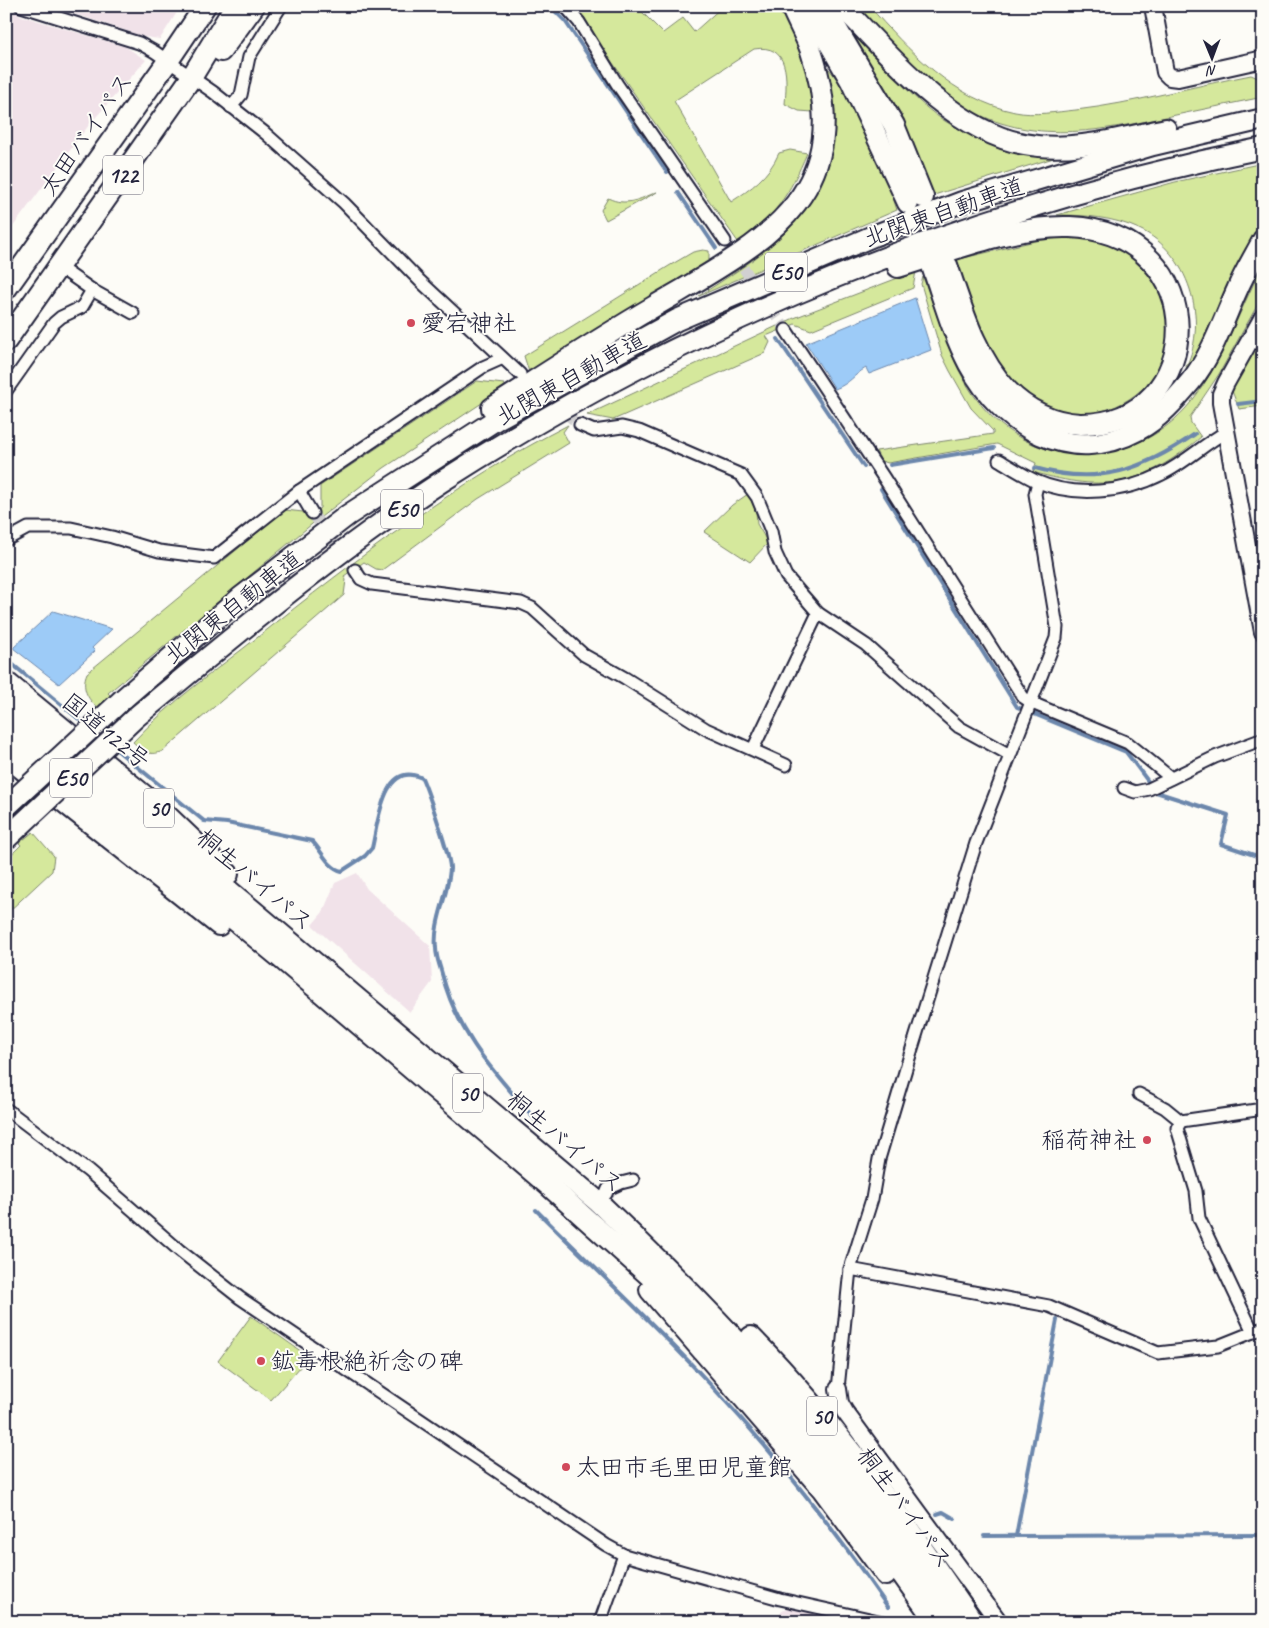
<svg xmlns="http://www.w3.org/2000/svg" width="1269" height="1628" viewBox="0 0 1269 1628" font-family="Caveat,'Klee One',sans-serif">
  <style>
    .built { fill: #f1e2e9 }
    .green { fill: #d5e89c; stroke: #7c856c }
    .water { fill: #9dcbf7; stroke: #6c87ac }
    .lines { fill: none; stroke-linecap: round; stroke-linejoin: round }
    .stream { stroke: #6c87ac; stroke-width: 4 }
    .street-tunnel { stroke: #d1d0d1; stroke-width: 11; stroke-dasharray: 11 5.5; stroke-linecap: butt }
    .street-casing { stroke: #22223b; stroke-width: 15 }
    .secondary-casing { stroke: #22223b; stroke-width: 20 }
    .highway-casing { stroke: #22223b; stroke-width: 24 }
    .street { stroke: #fdfcf7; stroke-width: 11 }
    .secondary { stroke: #fdfcf7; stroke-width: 16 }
    .highway { stroke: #fdfcf7; stroke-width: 20 }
    .highway-bridge-casing { stroke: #22223b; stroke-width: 24; stroke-linecap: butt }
    .highway-bridge { stroke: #fdfcf7; stroke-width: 20 }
    .poi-dot { fill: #d1495b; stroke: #fdfcf7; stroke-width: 2 }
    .labels { text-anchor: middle; stroke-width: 4; stroke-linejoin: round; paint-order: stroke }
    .shield { fill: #fdfcf7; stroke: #646373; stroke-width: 1 }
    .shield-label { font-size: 22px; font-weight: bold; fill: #22223b }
    .street-label { font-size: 24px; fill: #22223b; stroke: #fdfcf7 }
    .poi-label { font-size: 24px; fill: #22223b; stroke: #fdfcf7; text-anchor: start }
  </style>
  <rect width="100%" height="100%" fill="#fdfcf7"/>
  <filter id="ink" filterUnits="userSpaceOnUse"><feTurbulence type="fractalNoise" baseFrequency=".02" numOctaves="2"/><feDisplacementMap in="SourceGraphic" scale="10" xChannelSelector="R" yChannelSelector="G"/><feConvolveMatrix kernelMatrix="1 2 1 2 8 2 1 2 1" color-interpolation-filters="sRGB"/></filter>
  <g filter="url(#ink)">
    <!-- built -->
    <g class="built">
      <path d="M51,6h130l-21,33 -15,-2z"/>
      <path d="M6,8l16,8 104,31 20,13 -57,65 -83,111z"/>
      <path d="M357,873l10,16 63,57 2,36 -22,30 -98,-87 11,-13 12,-29z"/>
      <path d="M788,1607l65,14 1,1h-76l3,-10z"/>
    </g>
    <!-- green -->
    <g class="green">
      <path d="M573,6h63l27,27 20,-15 11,14 29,-26h48c29,17 38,75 42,106l-14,-1 -14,-7c2,-25 5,-61 -31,-55l-80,52 57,101c20,-13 38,-26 48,-49l11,-3 17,3c-17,40 -32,65 -69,89z"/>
      <path d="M855,6h14c39,44 86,94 146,106 19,4 41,0 61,-2 59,-7 117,-24 175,-35l12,5 -2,5 2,12c-32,7 -65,13 -97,20 -74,16 -140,28 -209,-14 -39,-25 -70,-64 -102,-97z"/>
      <path d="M852,27c27,31 62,77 98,97 33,18 74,23 110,32l-126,39 -21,-46 -66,-120z"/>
      <path d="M829,69l12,15 46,96 10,30 -198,86c56,-37 117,-71 130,-143 3,-13 6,-28 5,-42 -1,-14 -6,-28 -9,-41z"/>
      <path d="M1263,163v65l-75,142 -2,-3c23,-47 3,-115 -47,-138 -26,-12 -54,-14 -82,-14l118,-33z"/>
      <path d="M657,192l-51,28 -5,-10 7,-12c18,9 32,1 49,-6z"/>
      <path d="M1060,238c22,0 47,2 67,12 7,4 15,15 20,22 71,76 -34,183 -116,125 -42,-30 -60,-90 -76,-137l80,-19z"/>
      <path d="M703,250l6,1v9l-180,112 -5,-16 145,-90 24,-14z"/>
      <path d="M1263,265v30l-44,79 -29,43 1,6 10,14c-58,49 -96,56 -168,35l3,-9 -39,-19 -109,19 -7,-2 -5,-10 117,-17v-3l-22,-23 -21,-37 -8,-16 -21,-71 2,-7c16,41 28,89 55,124 53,69 150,71 208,7 35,-40 52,-96 77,-143z"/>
      <path d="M916,271l-3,17 -102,42 -16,-6 -29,12 4,6 -5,11 -152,67 -26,-5 207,-97z"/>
      <path d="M1263,330v76l-24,3 -7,-18z"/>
      <path d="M477,381l27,3 2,3 -122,81 -72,56 -204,169 4,4 -14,11c-11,-9 -17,-21 -11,-35l198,-163 18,2 5,5 12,-9v-22z"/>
      <path d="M568,425l-5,7 6,11 -91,56 -96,71 -6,-1 -12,-7 -20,14 2,4 -2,15 -181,156c-14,6 -20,0 -30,-9 37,-40 83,-72 125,-105 98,-78 199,-155 310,-212z"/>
      <path d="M748,494l8,17 1,13 11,19 -18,19 -46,-30 28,-27z"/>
      <path d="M33,832l21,24 -2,15 -46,43v-54l15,-15 -2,-2z"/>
      <path d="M251,1316l58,41 -38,43 -53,-39z"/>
    </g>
    <!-- water -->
    <g class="water">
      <path d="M915,298l16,52 -62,24 -3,-6c-13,7 -15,15 -31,21l-29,-46z"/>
      <path d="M53,611l59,18 -20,19 3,3 -36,33 -46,-36z"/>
    </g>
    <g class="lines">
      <!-- stream -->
      <g class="stream">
        <path d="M550,6l15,15 102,151"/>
        <path d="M678,192l38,56"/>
        <path d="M778,339l86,128"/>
        <path d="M1238,404l25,-3"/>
        <path d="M890,465l104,-17"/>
        <path d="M1035,468c63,18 108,2 160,-34"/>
        <path d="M881,489l136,218 109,45 30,40 72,23 -7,29 42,14"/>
        <path d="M6,659l80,66"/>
        <path d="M113,747l91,74 23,2 85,18c10,10 16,27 30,30l23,-15 7,-8c6,-24 11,-89 50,-70 6,14 29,80 28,91 -2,27 -17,53 -14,79 0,9 4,18 6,26 16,63 55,101 96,149"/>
        <path d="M536,1210c57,57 117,112 172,172 65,70 126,146 180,225"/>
        <path d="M937,1514l6,-2 12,7"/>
        <path d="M984,1536l279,-1"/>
        <path d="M1016,1536l41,-216"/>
      </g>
      <!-- street-tunnel -->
      <g class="street-tunnel">
        <path d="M725,241l61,89"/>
        <path d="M540,392l40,33"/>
        <path d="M312,513l43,57"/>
      </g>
      <!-- street casing -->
      <g class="street-casing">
        <g id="street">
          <path d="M21,6l118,37 16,9 58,40 52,41 79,70 76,78 100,93"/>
          <path d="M565,6l14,16 38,62 108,157"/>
          <path d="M231,107l10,-12 8,-38 32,-51"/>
          <path d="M59,267l33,23 41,23"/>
          <path d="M786,330l98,148 139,219 9,6 96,40 43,35"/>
          <path d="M6,391l48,-68 7,-6 21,-10 10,-17"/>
          <path d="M580,425l14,6 28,-4 17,4 102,44 16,22 14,34 4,21 11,24 32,37 48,32 93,82 51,28"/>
          <path d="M999,460c12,7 24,15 37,21 38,17 89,12 126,-7 23,-11 42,-30 64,-42"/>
          <path d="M299,491l13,22"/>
          <path d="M6,540l22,-12h43l41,9 47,14 55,7 85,-67 184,-124 18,-8"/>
          <path d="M355,570l6,9 11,5 149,19 11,5 52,47 41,23 81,51 80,36"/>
          <path d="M753,749l65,-136"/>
          <path d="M1124,788l11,4 14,-3 66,-32 48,-18"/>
          <path d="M1139,1094l26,14 16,13 -4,7 19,63 3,27 54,114"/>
          <path d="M6,1109l82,62 91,79 61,48 366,247 18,10 156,44 103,23"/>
          <path d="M1181,1121l82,-12"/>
          <path d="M597,1201l9,-7 2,-5 13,-6 12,-3"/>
          <path d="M850,1269l199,37 109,47 60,-7 45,-18"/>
          <path d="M838,1389l12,-120 22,-70 7,-40 31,-104 66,-212 80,-205 1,-11 -22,-133 3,-12"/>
          <path d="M600,1622l24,-67"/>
        </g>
      </g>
      <!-- secondary casing -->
      <g class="secondary-casing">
        <g id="secondary">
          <path d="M1153,6l12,66 5,5 8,1 85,-19"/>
          <path d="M1263,317l-37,66 -5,11v9l42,229"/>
          <path d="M838,1389l2,14 5,9 154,210"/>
        </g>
      </g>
      <!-- highway casing -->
      <g class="highway-casing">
        <g id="highway">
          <path d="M796,6l27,26 28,49 57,122"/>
          <path d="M823,6l71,119 29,72"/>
          <path d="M842,6c48,50 111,125 182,138 47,9 97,-6 142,-15"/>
          <path d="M221,51l33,-45"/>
          <path d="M898,267c53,-16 117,-42 172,-40 145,6 139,198 10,197 -27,-1 -54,-14 -73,-34 -32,-34 -45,-82 -60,-125"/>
          <path d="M933,269c11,32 20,65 36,95 34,63 101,103 169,66 21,-11 38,-31 53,-49 21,-26 32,-60 46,-91 7,-17 17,-33 26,-50"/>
          <path d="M6,289l162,-228 37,-55"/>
          <path d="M6,341l185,-263 44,-72"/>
          <path d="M492,408c53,-34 106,-69 161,-101 107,-63 207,-110 158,-256 -5,-15 -14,-30 -20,-45"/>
          <path d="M6,682l152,125 70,67"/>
          <path d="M123,699l117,-101 108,-83 149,-96 180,-99 196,-84 89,-34 191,-57 110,-26"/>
          <path d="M6,706l245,203 346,292c88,83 171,169 247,263 40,50 75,105 112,158"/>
          <path d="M136,717c98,-81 198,-165 305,-235 250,-161 531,-275 822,-334"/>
          <path d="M6,731l276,228 264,224 145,130 86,96 58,71 101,142"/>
          <path d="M6,756l213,169"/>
          <path d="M650,1290l173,200 63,85"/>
          <path d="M751,1337c85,86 154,185 222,285"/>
        </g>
      </g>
      <!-- street -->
      <use href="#street" class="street"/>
      <!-- secondary -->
      <use href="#secondary" class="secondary"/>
      <!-- highway -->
      <use href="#highway" class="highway"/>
      <!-- highway-bridge casing -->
      <g class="highway-bridge-casing">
        <g id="highway-bridge">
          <path d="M6,807l117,-108"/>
          <path d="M6,839l130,-122"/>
        </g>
      </g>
      <!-- highway-bridge -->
      <use href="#highway-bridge" class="highway-bridge"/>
    </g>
  </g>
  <!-- markers -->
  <g class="poi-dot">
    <circle cx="411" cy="323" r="5"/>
    <circle cx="1147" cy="1140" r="5"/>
    <circle cx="261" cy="1361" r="5"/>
    <circle cx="566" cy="1467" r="5"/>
  </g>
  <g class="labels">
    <!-- shield labels -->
    <g class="shield">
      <rect x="103" y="155.5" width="40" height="39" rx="4"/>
      <rect x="765" y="252.5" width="42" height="39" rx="4"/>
      <rect x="381" y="489.5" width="42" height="39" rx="4"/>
      <rect x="50" y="758.5" width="42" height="39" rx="4"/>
      <rect x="144" y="788.5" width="30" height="39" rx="4"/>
      <rect x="453" y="1073.5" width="30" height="39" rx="4"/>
      <rect x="807" y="1396.5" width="30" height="39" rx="4"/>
    </g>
    <g class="shield-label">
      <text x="123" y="183">122</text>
      <text x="786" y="280">E50</text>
      <text x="402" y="517">E50</text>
      <text x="71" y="786">E50</text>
      <text x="159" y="816">50</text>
      <text x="468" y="1101">50</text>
      <text x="822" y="1424">50</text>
    </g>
    <!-- street labels -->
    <g class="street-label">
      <text transform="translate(86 134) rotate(-55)" y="8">太田バイパス</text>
      <text transform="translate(944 212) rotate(-19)" y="8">北関東自動車道</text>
      <text transform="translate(571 378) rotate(-29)" y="8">北関東自動車道</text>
      <text transform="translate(233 607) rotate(-38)" y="8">北関東自動車道</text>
      <text transform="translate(106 731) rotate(39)" y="8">国道122号</text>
      <text transform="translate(255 880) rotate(40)" y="8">桐生バイパス</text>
      <text transform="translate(565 1142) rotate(40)" y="8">桐生バイパス</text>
      <text transform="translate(905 1508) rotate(54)" y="8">桐生バイパス</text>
    </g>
    <!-- poi labels -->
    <g class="poi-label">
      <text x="421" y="331">愛宕神社</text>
      <text x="1137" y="1148" text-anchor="end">稲荷神社</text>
      <text x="271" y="1369">鉱毒根絶祈念の碑</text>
      <text x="576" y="1475">太田市毛里田児童館</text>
    </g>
  </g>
  <!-- margin -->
  <rect width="1269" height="1628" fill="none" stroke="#fdfcf7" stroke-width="25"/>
  <rect x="12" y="12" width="1244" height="1603" fill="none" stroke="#22223b" stroke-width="2" filter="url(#ink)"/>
  <!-- north arrow -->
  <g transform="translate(1212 58) rotate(179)" stroke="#fdfcf7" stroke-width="4" paint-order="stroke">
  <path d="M0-4L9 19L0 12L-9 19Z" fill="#22223b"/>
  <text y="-8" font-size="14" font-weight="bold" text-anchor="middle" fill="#22223b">N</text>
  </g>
</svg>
